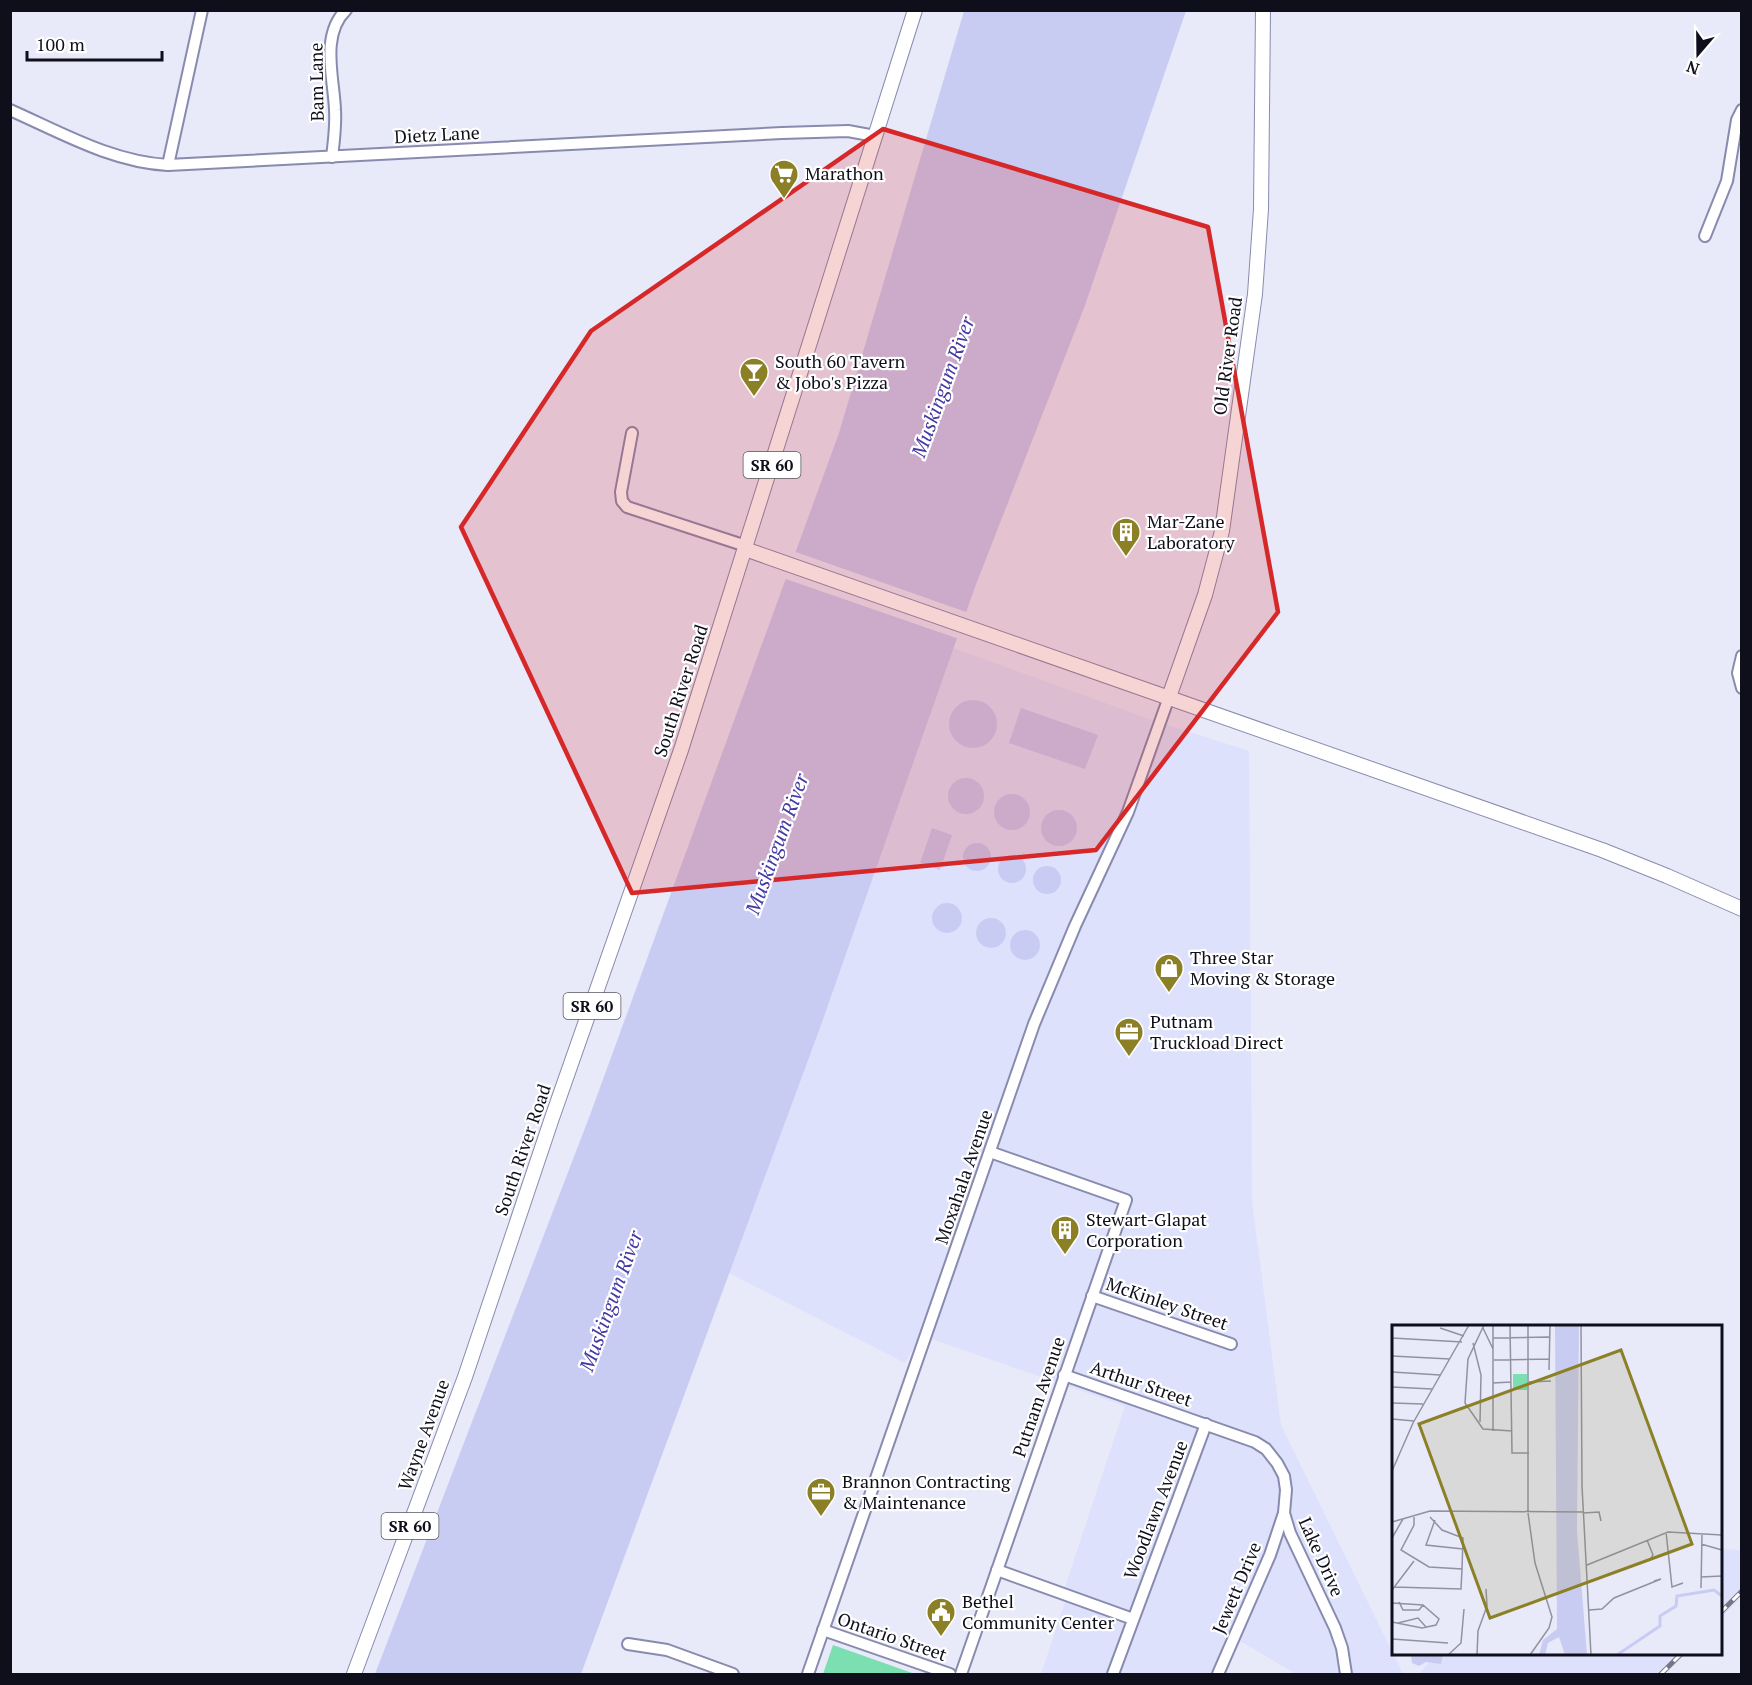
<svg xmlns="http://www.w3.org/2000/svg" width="1752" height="1685" viewBox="0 0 1752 1685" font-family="'PT Serif',serif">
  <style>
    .built { fill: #dee1fc }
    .green { fill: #7cdfb1 }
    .water { fill: #c9ccf2 }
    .pier { fill: #e8e9f9 }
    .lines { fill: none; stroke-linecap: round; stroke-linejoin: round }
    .minor-casing { stroke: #888bae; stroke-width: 14 }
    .major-casing { stroke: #888bae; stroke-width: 16 }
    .minor { stroke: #fff; stroke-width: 10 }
    .major { stroke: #fff; stroke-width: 14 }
    .rail-casing { stroke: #767785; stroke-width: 5 }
    .rail { stroke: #fff; stroke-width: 3; stroke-dasharray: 9; stroke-linecap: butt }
    .marked { fill: #d62828; fill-opacity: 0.2; stroke: #d62828; stroke-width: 4.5; stroke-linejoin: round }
    .labels { text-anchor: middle; stroke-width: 4.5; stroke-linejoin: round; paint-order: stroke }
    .shield { fill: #fff; stroke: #575760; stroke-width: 1.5 }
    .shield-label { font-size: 16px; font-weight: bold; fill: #0f0f1c }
    .street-label { font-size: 18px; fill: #0f0f1c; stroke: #fff }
    .poi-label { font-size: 18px; fill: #0f0f1c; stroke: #fff; text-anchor: start }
    .water-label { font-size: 20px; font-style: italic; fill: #453aa3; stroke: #fff }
    .inset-river { fill: none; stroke: #c9ccf2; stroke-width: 3 }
    .inset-road { fill: none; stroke: #9192a1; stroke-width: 1.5 }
    .view { fill: #8c8027; fill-opacity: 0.15; stroke: #8c8027; stroke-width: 3 }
    .inset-edge { fill: none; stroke: #0f0f1c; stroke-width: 3 }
  </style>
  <rect width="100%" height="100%" fill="#e8e9f9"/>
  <!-- built -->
  <g class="built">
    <path d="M953,648l196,71 100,32 3,451 29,223 122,249h-107l-66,-39 -17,39h-172l25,-75 -1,-12 60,-181 -205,-71 -15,28 -176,-90 91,-245z"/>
    <path d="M1720,1548l22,3 -1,46 -20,21z"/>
    <path d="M1436,1654h250l-21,20h-246z"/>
  </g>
  <!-- green -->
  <path class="green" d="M833,1645l82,29h-92z"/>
  <!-- water -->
  <g class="water">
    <path d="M964,11h222l-102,297 -109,279 -155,441 -239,646h-206l215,-559 249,-682z"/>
    <circle cx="973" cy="724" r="24"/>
    <path d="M1021,708l77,27 -13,34 -76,-26z"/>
    <circle cx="966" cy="796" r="18"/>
    <circle cx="1012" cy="812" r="18"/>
    <circle cx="1059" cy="828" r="18"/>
    <path d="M932,828l20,7 -12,35 -20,-7z"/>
    <circle cx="977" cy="857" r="14"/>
    <circle cx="1012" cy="869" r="14"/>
    <circle cx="1047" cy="880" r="14"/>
    <circle cx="947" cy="918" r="15"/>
    <circle cx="991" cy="933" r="15"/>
    <circle cx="1025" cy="945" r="15"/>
    <path d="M1411,1654h32l-2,10 -15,-2 -7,4 -7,-3z"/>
  </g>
  <!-- pier -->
  <path class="pier" d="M793,551l176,62 -10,26 -176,-61z"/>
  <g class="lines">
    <!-- minor casing -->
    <g class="minor-casing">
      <g id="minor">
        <path d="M10,110c52,23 102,52 158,55l614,-32 66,-2 27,5"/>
        <path d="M332,157c2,-16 4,-31 3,-47 -1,-31 -15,-75 11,-100"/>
        <path d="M168,165l34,-155"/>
        <path d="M1705,236l22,-55 10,-61 5,-10"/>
        <path d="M632,433l-11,59 1,9 5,6 119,39"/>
        <path d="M1742,656l-4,17 4,15"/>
        <path d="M1092,1296l139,48"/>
        <path d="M1064,1375l191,67 11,7 11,14 7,13 2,14 -2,23 6,20 45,95 7,20 4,26"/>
        <path d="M997,1570l136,49"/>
        <path d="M823,1630l127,44"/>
        <path d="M628,1644l39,6 66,24"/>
        <path d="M808,1674l226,-650 41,-98 53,-114 41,-115"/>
        <path d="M961,1674l165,-474 -136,-48"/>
        <path d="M1113,1674l93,-250"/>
        <path d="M1218,1674l52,-119 14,-42"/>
      </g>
    </g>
    <!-- major casing -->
    <g class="major-casing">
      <g id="major">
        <path d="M745,549l857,301 65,26 75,33"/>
        <path d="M1169,697l36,-102 17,-64 33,-237 6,-85 2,-199"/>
        <path d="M354,1674l111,-297 87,-259 129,-368 234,-740"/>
      </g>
    </g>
    <!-- minor -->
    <use href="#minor" class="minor"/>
    <!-- major -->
    <use href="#major" class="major"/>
    <!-- rail casing -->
    <g class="rail-casing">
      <g id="rail">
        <path d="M1720,1613l22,-22"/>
        <path d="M1661,1674l20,-20"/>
      </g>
    </g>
    <!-- rail -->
    <use href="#rail" class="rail"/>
  </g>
  <!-- marked area -->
  <path class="marked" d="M883,129l325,98 70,385 -182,238 -464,43 -171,-366 130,-196z"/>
  <!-- icons -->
  <defs>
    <g id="supermarket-pin" transform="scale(1.5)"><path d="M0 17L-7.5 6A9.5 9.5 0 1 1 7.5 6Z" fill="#8c8027" stroke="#fff"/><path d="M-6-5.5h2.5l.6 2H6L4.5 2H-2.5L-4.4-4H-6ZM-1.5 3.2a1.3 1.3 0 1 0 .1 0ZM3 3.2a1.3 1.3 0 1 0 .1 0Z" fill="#fff"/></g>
    <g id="bar-pin" transform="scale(1.5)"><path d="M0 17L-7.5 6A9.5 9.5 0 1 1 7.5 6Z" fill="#8c8027" stroke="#fff"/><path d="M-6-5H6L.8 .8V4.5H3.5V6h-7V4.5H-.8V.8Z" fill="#fff"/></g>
    <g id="building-pin" transform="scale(1.5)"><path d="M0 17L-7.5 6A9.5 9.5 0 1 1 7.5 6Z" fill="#8c8027" stroke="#fff"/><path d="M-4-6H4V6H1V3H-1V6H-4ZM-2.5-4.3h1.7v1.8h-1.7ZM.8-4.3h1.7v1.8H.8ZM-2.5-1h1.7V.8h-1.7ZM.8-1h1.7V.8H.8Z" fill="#fff"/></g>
    <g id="shop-pin" transform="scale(1.5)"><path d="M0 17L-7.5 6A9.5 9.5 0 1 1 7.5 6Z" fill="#8c8027" stroke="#fff"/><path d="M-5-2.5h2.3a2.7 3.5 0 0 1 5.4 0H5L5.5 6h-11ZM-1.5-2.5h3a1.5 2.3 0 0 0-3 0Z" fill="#fff"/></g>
    <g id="office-pin" transform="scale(1.5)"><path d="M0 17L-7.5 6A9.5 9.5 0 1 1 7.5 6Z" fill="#8c8027" stroke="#fff"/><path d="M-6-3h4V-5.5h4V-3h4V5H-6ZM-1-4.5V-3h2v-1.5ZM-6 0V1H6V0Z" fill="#fff"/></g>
    <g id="civic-pin" transform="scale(1.5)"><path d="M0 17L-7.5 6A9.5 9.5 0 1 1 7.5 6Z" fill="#8c8027" stroke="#fff"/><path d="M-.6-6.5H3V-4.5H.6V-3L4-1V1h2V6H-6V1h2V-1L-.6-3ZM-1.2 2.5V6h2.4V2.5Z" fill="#fff"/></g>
  </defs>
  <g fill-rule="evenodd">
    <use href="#supermarket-pin" x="784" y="174"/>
    <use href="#bar-pin" x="754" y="372"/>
    <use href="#building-pin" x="1126" y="532"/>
    <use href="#shop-pin" x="1169" y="968"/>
    <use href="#office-pin" x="1129" y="1032"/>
    <use href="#building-pin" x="1065" y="1230"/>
    <use href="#office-pin" x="821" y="1492"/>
    <use href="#civic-pin" x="941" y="1612"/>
  </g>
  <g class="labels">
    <!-- shield labels -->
    <g class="shield">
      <rect x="743.5" y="452" width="57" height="26" rx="4.5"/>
      <rect x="563.5" y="993" width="57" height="26" rx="4.5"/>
      <rect x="381.5" y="1513" width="57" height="26" rx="4.5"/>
    </g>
    <g class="shield-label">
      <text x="772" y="471">SR 60</text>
      <text x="592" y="1012">SR 60</text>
      <text x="410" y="1532">SR 60</text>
    </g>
    <!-- street labels -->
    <g class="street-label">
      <text transform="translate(317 82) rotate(-91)" y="6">Bam Lane</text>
      <text transform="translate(437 135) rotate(-3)" y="6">Dietz Lane</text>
      <text transform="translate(1228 356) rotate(-82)" y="6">Old River Road</text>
      <text transform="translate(681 691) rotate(-72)" y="6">South River Road</text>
      <text transform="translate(523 1150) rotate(-71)" y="6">South River Road</text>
      <text transform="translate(964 1177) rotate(-71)" y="6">Moxahala Avenue</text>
      <text transform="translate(1167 1304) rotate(19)" y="6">McKinley Street</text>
      <text transform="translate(1141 1384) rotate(19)" y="6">Arthur Street</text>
      <text transform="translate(1039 1397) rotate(-71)" y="6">Putnam Avenue</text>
      <text transform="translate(424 1435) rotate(-70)" y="6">Wayne Avenue</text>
      <text transform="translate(1156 1510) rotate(-69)" y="6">Woodlawn Avenue</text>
      <text transform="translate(1321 1557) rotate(66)" y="6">Lake Drive</text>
      <text transform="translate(1237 1588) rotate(-67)" y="6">Jewett Drive</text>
      <text transform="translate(892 1637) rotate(19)" y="6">Ontario Street</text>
    </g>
    <!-- poi labels -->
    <g class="poi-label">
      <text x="805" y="180">Marathon</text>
      <text x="775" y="368">South 60 Tavern<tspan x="775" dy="21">&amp; Jobo's Pizza</tspan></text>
      <text x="1147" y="528">Mar-Zane<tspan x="1147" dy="21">Laboratory</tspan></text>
      <text x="1190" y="964">Three Star<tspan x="1190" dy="21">Moving &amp; Storage</tspan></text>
      <text x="1150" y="1028">Putnam<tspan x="1150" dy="21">Truckload Direct</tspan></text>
      <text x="1086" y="1226">Stewart-Glapat<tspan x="1086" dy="21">Corporation</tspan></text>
      <text x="842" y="1488">Brannon Contracting<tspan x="842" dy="21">&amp; Maintenance</tspan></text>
      <text x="962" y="1608">Bethel<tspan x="962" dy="21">Community Center</tspan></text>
    </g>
    <!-- water labels -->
    <g class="water-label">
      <text transform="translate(943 387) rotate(-70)" y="7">Muskingum River</text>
      <text transform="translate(777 844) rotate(-70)" y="7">Muskingum River</text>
      <text transform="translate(611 1301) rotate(-70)" y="7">Muskingum River</text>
    </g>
  </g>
  <!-- overview -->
  <g transform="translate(1392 1325)">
    <rect width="330" height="330" fill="#e8e9f9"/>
    <path d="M121,49h14v16h-14z" fill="#7cdfb1"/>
    <path d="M163,0h24l-2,205 10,125h-22l-6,-18 -11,6 -3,12h-6l4,-15 14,-11z" fill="#c9ccf2"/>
    <path class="inset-river" d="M225,330l43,-29v-10l16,-10 1,-10 37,-6 8,6"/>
    <path class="inset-road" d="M92,0l-16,34 -3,44 18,26 29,2M101,0v106M118,0l2,128h17M136,0v186M189,0l1,161 9,169M48,3l24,8M91,3l10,21M0,13l70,4M101,13l56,-1M81,18l8,32 -1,47M0,31l58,3M102,35l55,-1M157,45l1,-45M0,47l48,3M137,57l22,-1M101,58l18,-1M0,62l40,2M0,78l31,1M0,94l22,2M0,146l21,-48 56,-98M136,188l7,50 17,54 -3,11 -19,27M191,188l16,-1 2,9M38,192l12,13 21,8 -1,31M43,195l-9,25 37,4M0,197l38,-11 153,1M274,207l6,55 11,-4M0,213l11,-19M309,219l21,6M195,240l81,-33 54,3M309,252l21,-1M196,257l62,-22 3,-5 -6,-15M2,262l67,2 1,-20 -33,-2 -28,-17 13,-25v-8M309,263l1,-54M0,265l22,-29M7,277l4,8h16l4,-5M0,278l31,2 16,14 -3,6 -14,3 -30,-6M197,285l13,-1 12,-11 47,-19 -7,2M6,298l20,-5 8,9M0,314l56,4M56,330l13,-12 3,-34M85,330l1,-24 9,-25 -1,-17"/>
    <path class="view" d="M229,25l71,194 -202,74 -71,-194z"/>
    <rect width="330" height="330" class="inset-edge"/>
  </g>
  <!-- border -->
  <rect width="1752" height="1685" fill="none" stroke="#0f0f1c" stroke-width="24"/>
  <!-- north arrow -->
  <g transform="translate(1698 54) rotate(200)" stroke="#ffffff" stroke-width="4.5" paint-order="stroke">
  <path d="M0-4.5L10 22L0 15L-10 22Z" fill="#0f0f1c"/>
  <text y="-9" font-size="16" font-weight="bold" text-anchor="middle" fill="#0f0f1c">N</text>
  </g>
  <!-- scale -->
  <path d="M27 51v9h135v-9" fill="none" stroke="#0f0f1c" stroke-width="3"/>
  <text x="36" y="51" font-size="18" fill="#0f0f1c" stroke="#ffffff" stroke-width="4.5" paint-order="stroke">100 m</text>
</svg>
